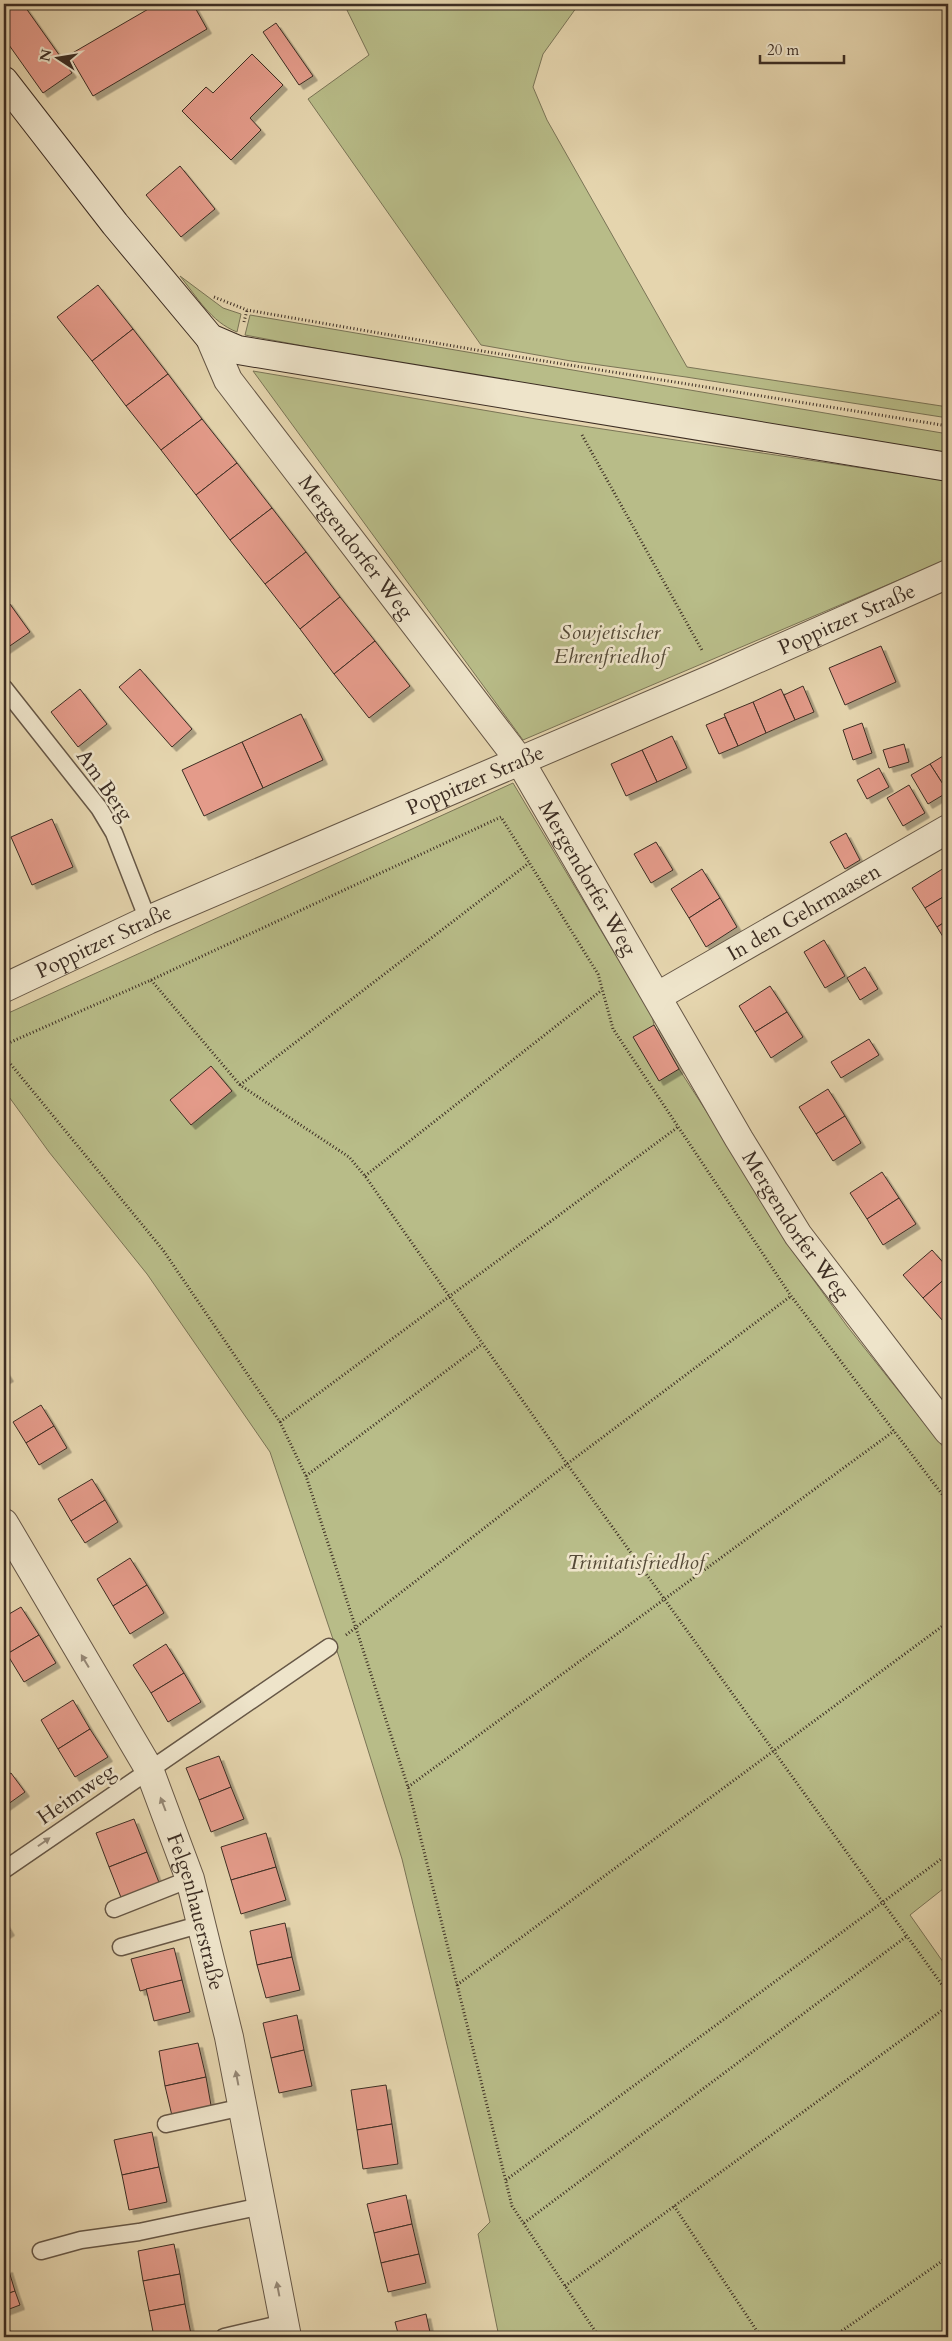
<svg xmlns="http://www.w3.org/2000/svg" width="952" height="2341" viewBox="0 0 952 2341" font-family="Cardo,serif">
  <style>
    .green { fill: #b8bc88; stroke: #7a7456 }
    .building { fill: #e49b8a; stroke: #3c2d23; filter: url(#shadow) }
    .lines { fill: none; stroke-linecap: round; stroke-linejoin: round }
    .service-casing { stroke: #665746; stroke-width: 19 }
    .minor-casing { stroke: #665746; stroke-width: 30 }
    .secondary-casing { stroke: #3c2d23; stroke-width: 30 }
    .path { stroke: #3c2d23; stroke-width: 3; stroke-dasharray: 1 2.5; stroke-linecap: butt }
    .service { stroke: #eee4ca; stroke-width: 16 }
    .minor { stroke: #eee4ca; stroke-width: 28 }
    .secondary { stroke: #eee4ca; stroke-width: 28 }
    .oneway { fill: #958876 }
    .labels { text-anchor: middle; stroke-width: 5; stroke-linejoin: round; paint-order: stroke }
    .street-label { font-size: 21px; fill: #3c2d23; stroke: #eee4ca }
    .park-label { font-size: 21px; font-style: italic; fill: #554a37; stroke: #eee4ca }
  </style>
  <defs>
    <filter id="shadow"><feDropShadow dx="4.5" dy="4.5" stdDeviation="0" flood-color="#0004"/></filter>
  </defs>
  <rect width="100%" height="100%" fill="#e5d5ae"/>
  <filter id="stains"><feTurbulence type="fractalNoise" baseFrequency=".004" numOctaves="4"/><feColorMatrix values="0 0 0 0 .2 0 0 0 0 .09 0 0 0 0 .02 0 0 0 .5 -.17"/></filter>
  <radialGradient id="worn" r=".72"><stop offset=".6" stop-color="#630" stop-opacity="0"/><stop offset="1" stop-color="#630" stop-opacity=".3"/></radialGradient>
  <!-- green -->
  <g class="green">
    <path d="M344,4h235l-36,50 -10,33 14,33 140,247 261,40v11l-262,-41 -115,-16 -90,-16 -173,-246 61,-44z"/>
    <path d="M180,276l43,32 18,6 -4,18c-26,-10 -40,-35 -57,-56z"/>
    <path d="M250,315l698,119v20l-501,-81 -202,-38z"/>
    <path d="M253,371l283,48 412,62v78l-425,181z"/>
    <path d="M513,783l139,233 2,9 25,44 51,79 56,94 61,84 101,127v432l-38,30 38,54v368h-449l-21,-103 12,-12 -88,-363 -63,-202 -69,-205 -123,-178 -98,-122 -45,-62v-75z"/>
  </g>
  <!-- building -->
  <g class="building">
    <path d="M4,4h19l49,69 -29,20 -39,-55z"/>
    <path d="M157,4h36l14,25 -114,67 -24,-41z"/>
    <path d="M276,23l37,53 -14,9 -36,-53z"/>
    <path d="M252,54l31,31 -33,33 11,12 -30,30 -49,-49 24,-24 7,6z"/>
    <path d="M180,166l35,43 -34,28 -35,-42z"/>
    <path d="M98,285l35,44 -41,32 -35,-44z"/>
    <path d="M133,329l35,45 -42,32 -34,-45z"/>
    <path d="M168,374l34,45 -41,31 -35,-44z"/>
    <path d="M202,419l35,44 -41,32 -35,-45z"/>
    <path d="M237,463l35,45 -42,32 -34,-45z"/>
    <path d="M272,508l34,44 -41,32 -35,-44z"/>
    <path d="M306,552l34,45 -40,32 -35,-45z"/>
    <path d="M340,597l35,44 -41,33 -34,-45z"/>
    <path d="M7,600l23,32 -26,18v-47z"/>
    <path d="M375,641l35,45 -41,32 -35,-44z"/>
    <path d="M881,646l15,36 -51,23 -16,-37z"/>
    <path d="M140,669l52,60 -20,18 -53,-60z"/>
    <path d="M803,686l11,26 -19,8 -11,-25z"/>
    <path d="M80,689l27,35 -29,23 -27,-35z"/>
    <path d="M781,689l14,31 -29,13 -13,-31z"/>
    <path d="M753,702l13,31 -28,13 -14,-32z"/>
    <path d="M301,714l22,46 -60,28 -21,-46z"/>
    <path d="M725,717l13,29 -19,8 -13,-29z"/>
    <path d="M862,723l10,30 -19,7 -10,-30z"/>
    <path d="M672,736l15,32 -30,14 -15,-32z"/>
    <path d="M242,742l21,46 -59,28 -22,-46z"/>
    <path d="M904,744l5,18 -20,6 -6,-18z"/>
    <path d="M642,750l15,32 -31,14 -15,-32z"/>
    <path d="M948,753v39l-18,-28z"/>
    <path d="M930,764l18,28 -20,12 -17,-29z"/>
    <path d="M879,768l10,19 -22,12 -10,-19z"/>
    <path d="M909,785l16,28 -22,13 -16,-28z"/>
    <path d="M52,819l21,48 -41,18 -21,-48z"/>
    <path d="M846,833l14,27 -15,9 -15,-27z"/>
    <path d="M656,842l17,28 -22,13 -17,-29z"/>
    <path d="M944,868l4,7v19l-23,14 -13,-20z"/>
    <path d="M702,869l18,29 -31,20 -18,-29z"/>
    <path d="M948,894v26l-11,7 -12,-19z"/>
    <path d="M720,898l17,29 -31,20 -17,-29z"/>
    <path d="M948,920v25l-11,-18z"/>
    <path d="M824,940l21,36 -20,12 -21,-36z"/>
    <path d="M865,967l13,22 -18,11 -13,-22z"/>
    <path d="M770,986l17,26 -32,20 -16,-26z"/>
    <path d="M787,1012l16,25 -32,21 -16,-26z"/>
    <path d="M654,1025l25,44 -20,12 -26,-44z"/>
    <path d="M869,1039l10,16 -38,23 -10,-16z"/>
    <path d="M211,1066l21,25 -41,34 -21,-25z"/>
    <path d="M828,1089l17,27 -29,18 -17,-27z"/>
    <path d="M845,1116l16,27 -28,18 -17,-27z"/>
    <path d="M882,1172l17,26 -32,21 -17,-26z"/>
    <path d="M899,1198l17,26 -33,21 -16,-26z"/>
    <path d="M932,1250l16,18v8l-25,22 -20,-23z"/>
    <path d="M948,1276v40l-5,5 -20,-23z"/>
    <path d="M4,1369l5,8 -5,3z"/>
    <path d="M41,1405l13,21 -28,17 -13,-21z"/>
    <path d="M54,1426l13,22 -28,17 -13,-22z"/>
    <path d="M92,1479l13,21 -34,21 -13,-22z"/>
    <path d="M105,1500l13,22 -33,21 -14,-22z"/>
    <path d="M130,1558l17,27 -34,21 -16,-27z"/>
    <path d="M147,1585l17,28 -34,21 -17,-28z"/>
    <path d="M21,1607l18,28 -32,19 -3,-6v-31z"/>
    <path d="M39,1635l17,28 -32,19 -17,-28z"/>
    <path d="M166,1644l18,29 -33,20 -18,-28z"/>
    <path d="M184,1673l17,29 -33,20 -17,-29z"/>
    <path d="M73,1700l17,29 -32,20 -17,-29z"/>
    <path d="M90,1729l18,28 -33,20 -17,-28z"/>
    <path d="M219,1756l12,31 -32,13 -13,-32z"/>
    <path d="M11,1773l14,19 -21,15v-30z"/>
    <path d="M231,1787l13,32 -33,13 -12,-32z"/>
    <path d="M134,1819l13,33 -38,15 -13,-34z"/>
    <path d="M266,1833l10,34 -45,13 -10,-33z"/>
    <path d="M147,1852l13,33 -38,15 -13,-33z"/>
    <path d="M276,1867l10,33 -45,14 -10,-34z"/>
    <path d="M4,1921l6,10 -6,4z"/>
    <path d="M285,1923l7,34 -35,8 -7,-34z"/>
    <path d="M174,1948l8,32 -42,11 -9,-32z"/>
    <path d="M292,1957l8,33 -34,8 -9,-33z"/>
    <path d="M182,1980l8,32 -36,9 -8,-32z"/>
    <path d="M297,2015l7,35 -33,8 -8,-35z"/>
    <path d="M198,2043l8,34 -41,9 -6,-35z"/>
    <path d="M304,2050l8,36 -33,7 -8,-35z"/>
    <path d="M206,2077l6,34 -39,9 -8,-34z"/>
    <path d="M386,2085l6,39 -35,6 -6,-40z"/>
    <path d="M392,2124l6,40 -35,5 -6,-39z"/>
    <path d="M152,2132l7,35 -37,8 -8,-35z"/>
    <path d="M159,2167l8,35 -38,8 -7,-35z"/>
    <path d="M406,2195l6,29 -38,9 -7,-29z"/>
    <path d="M412,2224l7,30 -38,9 -7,-30z"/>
    <path d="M174,2244l6,30 -37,7 -5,-30z"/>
    <path d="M419,2254l7,29 -38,9 -7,-29z"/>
    <path d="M8,2268l7,23 -11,4v-26z"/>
    <path d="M180,2274l5,30 -36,7 -6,-30z"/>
    <path d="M15,2291l5,14 -16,6v-16z"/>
    <path d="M185,2304l6,30 -18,3h-19l-5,-26z"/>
    <path d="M426,2314l5,23h-32l-4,-15z"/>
    <path d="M11,2331l2,6h-9v-4z"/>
  </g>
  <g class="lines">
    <!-- service casing -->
    <g class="service-casing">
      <g id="service">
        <path d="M4,688l95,120 15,25 34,87"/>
        <path d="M4,1870l325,-223"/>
        <path d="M114,1909l76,-30"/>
        <path d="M121,1947l81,-23"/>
        <path d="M166,2124l77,-17"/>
        <path d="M41,2251l40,-11 58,-8 123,-26"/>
        <path d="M224,2337l60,-14"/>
      </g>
    </g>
    <!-- minor casing -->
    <g class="minor-casing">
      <g id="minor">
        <path id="s1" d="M210,338l18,42 292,381 219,378 59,96 150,196"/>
        <path id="s2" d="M4,988l144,-68 568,-243 232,-103"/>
        <path id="s3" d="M658,996l290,-167"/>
        <path id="s4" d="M4,1523l145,246 41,110 39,158 58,300"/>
      </g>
    </g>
    <!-- secondary casing -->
    <g class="secondary-casing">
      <path id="secondary" d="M4,81l111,143 95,114 28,12 710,117"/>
    </g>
    <!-- path -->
    <g class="path">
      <path d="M214,297l33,13 235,41 466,75"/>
      <path d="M244,322l3,-12"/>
      <path d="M582,435l121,217"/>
      <path d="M151,980l350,-163 97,157 15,55 178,267 157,206"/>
      <path d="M4,1045l147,-65 89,105 109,72 16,19 202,288 381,529"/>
      <path d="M4,1056l159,194 117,172 26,54 102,311 104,419 87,131"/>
      <path d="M240,1085l289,-222"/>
      <path d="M4,1173l2,-1"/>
      <path d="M365,1176l237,-186"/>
      <path d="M280,1422l398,-295"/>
      <path d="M306,1476l176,-132"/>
      <path d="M346,1635l221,-171 224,-168"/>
      <path d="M408,1787l486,-356"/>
      <path d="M457,1985l491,-363"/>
      <path d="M506,2180l442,-326"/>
      <path d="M674,2206l87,131"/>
      <path d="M524,2223l383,-287"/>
      <path d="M565,2286l383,-280"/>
      <path d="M833,2337l115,-80"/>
    </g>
    <!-- service -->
    <use href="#service" class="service"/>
    <!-- minor -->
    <use href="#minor" class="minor"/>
    <!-- secondary -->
    <use href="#secondary" class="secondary"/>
  </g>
  <!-- one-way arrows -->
  <defs><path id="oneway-solid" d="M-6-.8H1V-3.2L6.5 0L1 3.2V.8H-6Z" transform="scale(1.25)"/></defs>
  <g class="oneway">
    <use href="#oneway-solid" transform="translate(85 1661) rotate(-121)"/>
    <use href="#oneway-solid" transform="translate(163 1804) rotate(-111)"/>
    <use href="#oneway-solid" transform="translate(44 1842) rotate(-35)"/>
    <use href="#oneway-solid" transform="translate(237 2078) rotate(-101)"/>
    <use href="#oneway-solid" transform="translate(278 2289) rotate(-101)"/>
  </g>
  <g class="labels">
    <!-- street labels -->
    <g class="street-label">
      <text dy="7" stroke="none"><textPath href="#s1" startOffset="256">Mergendorfer Weg</textPath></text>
      <text dy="7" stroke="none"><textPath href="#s2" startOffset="920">Poppitzer Straße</textPath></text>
      <text dy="7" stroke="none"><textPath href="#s2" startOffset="515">Poppitzer Straße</textPath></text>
      <text transform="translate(105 785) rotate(55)" y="7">Am Berg</text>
      <text dy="7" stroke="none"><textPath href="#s1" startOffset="661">Mergendorfer Weg</textPath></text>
      <text dy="7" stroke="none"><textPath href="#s3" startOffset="168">In den Gehrmaasen</textPath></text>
      <text dy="7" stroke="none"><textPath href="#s2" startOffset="110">Poppitzer Straße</textPath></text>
      <text dy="7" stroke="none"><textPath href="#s1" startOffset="1066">Mergendorfer Weg</textPath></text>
      <text transform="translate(76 1794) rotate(-35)" y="7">Heimweg</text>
      <text dy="7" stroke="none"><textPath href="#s4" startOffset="436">Felgenhauerstraße</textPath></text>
    </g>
    <!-- park labels -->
    <g class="park-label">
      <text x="610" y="639">Sowjetischer<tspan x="610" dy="24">Ehrenfriedhof</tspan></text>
      <text x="636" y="1569">Trinitatisfriedhof</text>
    </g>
  </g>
  <!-- margin -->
  <rect width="952" height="2341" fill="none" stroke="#e5d5ae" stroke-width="20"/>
  <rect x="5" y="5" width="942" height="2331" fill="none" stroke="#3c2d23" stroke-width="2.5"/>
  <rect x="10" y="10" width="932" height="2321" fill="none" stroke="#3c2d23"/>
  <!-- north arrow -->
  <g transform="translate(58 58) rotate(282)" stroke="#eee4ca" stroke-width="4" paint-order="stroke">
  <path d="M0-4L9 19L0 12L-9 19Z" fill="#3c2d23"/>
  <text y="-8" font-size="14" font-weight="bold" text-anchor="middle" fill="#3c2d23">N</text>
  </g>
  <!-- scale -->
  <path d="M760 55v8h84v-8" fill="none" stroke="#3c2d23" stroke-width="2.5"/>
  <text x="767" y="55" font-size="15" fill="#3c2d23" stroke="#eee4ca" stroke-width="4" paint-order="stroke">20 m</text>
  <rect width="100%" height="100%" filter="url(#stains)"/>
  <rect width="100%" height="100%" fill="url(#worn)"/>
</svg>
